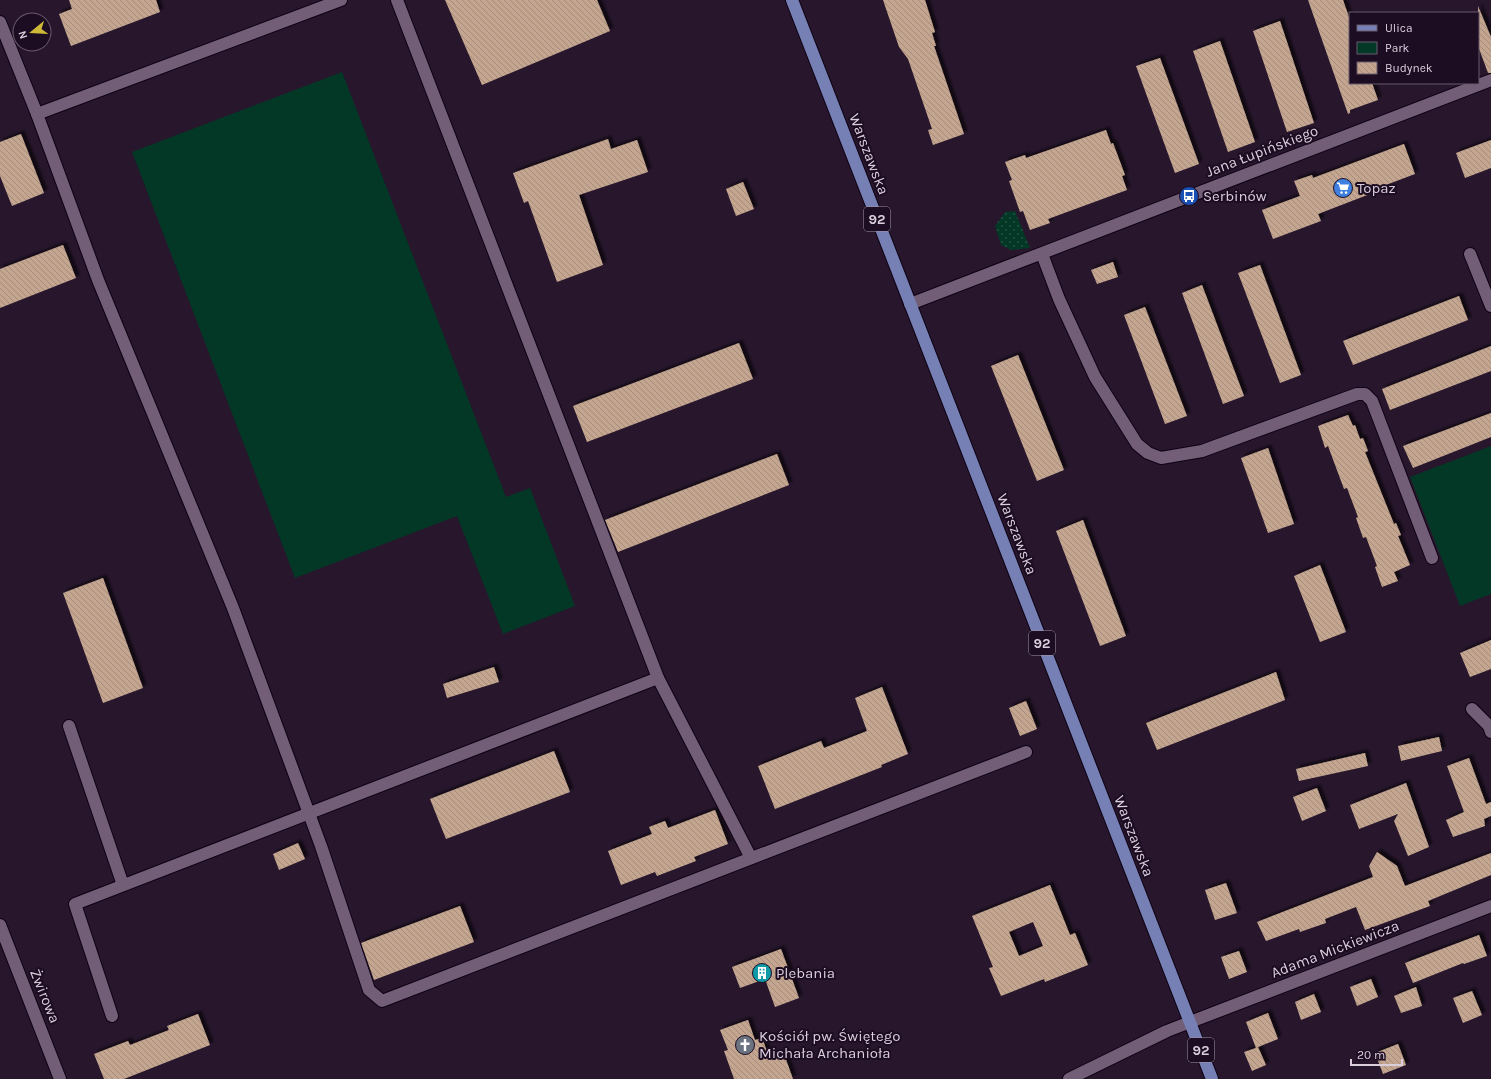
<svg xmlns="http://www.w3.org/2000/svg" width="1491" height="1079" viewBox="0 0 1491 1079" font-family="Karla,sans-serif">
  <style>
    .grass { fill: url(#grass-dots) }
    .park { fill: #043826 }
    .building { fill: url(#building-back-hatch); fill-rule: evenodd; filter: url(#shadow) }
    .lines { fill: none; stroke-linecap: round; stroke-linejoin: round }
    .minor-casing { stroke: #0f0214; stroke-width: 14 }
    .major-casing { stroke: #0f0214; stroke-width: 14 }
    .minor { stroke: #725e77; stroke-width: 12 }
    .major { stroke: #7680b4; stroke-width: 12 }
    .labels { text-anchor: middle; stroke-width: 4; stroke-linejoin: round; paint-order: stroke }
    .shield { fill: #1d0d22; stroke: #a194a5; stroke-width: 1 }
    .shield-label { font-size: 14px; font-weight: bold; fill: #dacedd }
    .street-label { font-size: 15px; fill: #dacedd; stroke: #1d0d22 }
    .poi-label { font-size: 15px; fill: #dacedd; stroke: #1d0d22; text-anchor: start }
  </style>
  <defs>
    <pattern id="grass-dots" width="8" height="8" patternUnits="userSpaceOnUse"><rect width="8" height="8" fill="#043826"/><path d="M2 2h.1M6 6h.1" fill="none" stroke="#285445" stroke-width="1.8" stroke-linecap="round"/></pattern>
    <pattern id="building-back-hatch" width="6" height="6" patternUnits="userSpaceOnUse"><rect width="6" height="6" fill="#c4a690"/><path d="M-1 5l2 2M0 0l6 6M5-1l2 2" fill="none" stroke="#a38c7c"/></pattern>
    <filter id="shadow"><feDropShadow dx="3.5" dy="-3.5" stdDeviation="1" flood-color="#0009"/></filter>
  </defs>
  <rect width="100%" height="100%" fill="#27162c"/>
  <!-- grass -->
  <path class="grass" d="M1015,211l15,37 -19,2 -10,-5 -6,-19 10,-14z"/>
  <!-- park -->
  <g class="park">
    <path d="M342,72l164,425 24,-9 45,118 -72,28 -46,-118 -162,62 -163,-426z"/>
    <path d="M1491,446v148l-31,12 -50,-129z"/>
  </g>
  <!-- building -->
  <g class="building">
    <path d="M69,0h87l4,12 -89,34 -12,-32 13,-5z"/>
    <path d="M445,0h152l13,31 -128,54z"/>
    <path d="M883,0h42l10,32 -3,1 4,13h-2l30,88 -31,11 -5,-15 4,-1 -24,-70 -9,-12z"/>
    <path d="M1308,0h35l7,20v63h22l6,17 -28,10v3l-2,1z"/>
    <path d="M1478,6l13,31v36h-3l-10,-27z"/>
    <path d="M1280,21l34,102 -27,9 -34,-101z"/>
    <path d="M1220,41l35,101 -27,10 -35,-101z"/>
    <path d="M1160,58l39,106 -24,9 -39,-107z"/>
    <path d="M1106,130l5,14 2,-1 12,32 -3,1 5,14 -79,29 2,4 -20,7 -7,-19 -3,1 -11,-31 3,-1 -7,-18 20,-7 1,3z"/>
    <path d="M21,134l23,59 -32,13 -12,-30v-34z"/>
    <path d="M608,139l3,10 26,-9 11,32 -69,23 24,70 -46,17 -29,-81 -4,2 -11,-30z"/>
    <path d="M1491,140v28l-26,10 -9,-25z"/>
    <path d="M1404,144l11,30 -45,17v3l-52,20 3,7 -48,18 -11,-29 38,-14 -6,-15 18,-6 1,3z"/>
    <path d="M743,182l11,27 -18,7 -10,-27z"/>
    <path d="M63,245l13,33 -76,30v-39z"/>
    <path d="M1113,262l5,15 -21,7 -6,-14z"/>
    <path d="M1260,265l41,110 -21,8 -42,-110z"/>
    <path d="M1202,285l42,111 -21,8 -41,-111z"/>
    <path d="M1459,296l9,24 -115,45 -10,-24z"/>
    <path d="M1145,307l42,109 -22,8 -41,-109z"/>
    <path d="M739,343l14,36 -166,63 -14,-36z"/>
    <path d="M1491,346v25l-101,39 -8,-21z"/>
    <path d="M1018,355l46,115 -27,11 -46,-115z"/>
    <path d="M1491,413v24l-78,31 -10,-22z"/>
    <path d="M1348,415l5,11 2,-1 5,14 3,-1 5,13 -3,1 29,72 2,-1 5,12 -3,1 12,29 -16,7 4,9 -16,6 -7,-20 2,-1 -11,-29 -3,1 -7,-20 2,-1 -11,-29 -3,1 -16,-43 -3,2 -7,-22z"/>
    <path d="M1268,448l26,76 -26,9 -27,-75z"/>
    <path d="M777,454l12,31 -171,67 -13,-32z"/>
    <path d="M1083,520l43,116 -26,10 -44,-115z"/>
    <path d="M1320,565l26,67 -26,10 -26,-66z"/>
    <path d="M103,578l40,110 -40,15 -40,-110z"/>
    <path d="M1491,640v29l-21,8 -10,-24z"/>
    <path d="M494,667l5,15 -52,16 -4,-14z"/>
    <path d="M1276,672l9,28 -128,50 -11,-27z"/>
    <path d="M882,687l26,67 -27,11 1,2 -107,42 -17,-43 63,-25 3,7 43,-17 -12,-33z"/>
    <path d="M1026,701l11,28 -17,7 -11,-28z"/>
    <path d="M1439,737l3,14 -41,10 -3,-15z"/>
    <path d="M554,751l16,41 -124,47 -16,-40z"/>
    <path d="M1365,753l3,13 -69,15 -3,-12z"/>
    <path d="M1469,758l17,46 5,-2v14l-7,3 1,7 -32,11 -7,-17 18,-8 -17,-46z"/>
    <path d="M1406,783l23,64 -21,9 -14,-35 4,-7 -39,15 -9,-24z"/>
    <path d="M1317,788l9,23 -24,10 -9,-24z"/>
    <path d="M715,810l13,34 -34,13 2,4 -39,15 -2,-4 -34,13 -13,-34 44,-17 -3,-7 16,-6 3,7z"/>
    <path d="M298,843l7,16 -26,11 -6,-16z"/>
    <path d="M1377,852l20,14 8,20 86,-33v22l-63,26 2,5 -65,24 -9,-23 -31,12 1,4 -26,9 -1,-3 -33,12 -9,-19 116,-45 -4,-11z"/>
    <path d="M1226,883l11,30 -22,7 -10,-30z"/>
    <path d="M1050,885l20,50 5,-2 13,32 -43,17 -1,-3 -43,17 -12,-28 4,-1 -21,-51zM1033,922l10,24 -24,10 -10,-24z"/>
    <path d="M460,906l14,36 -100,38 -13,-37z"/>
    <path d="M1479,935l8,21 -23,8 -1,-1 -50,20 -8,-20z"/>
    <path d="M781,949l18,49 -24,9 -10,-28 -25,9 -8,-21z"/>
    <path d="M1239,951l8,21 -18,7 -8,-22z"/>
    <path d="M1371,979l7,18 -21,9 -7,-19z"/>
    <path d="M1416,987l6,19 -21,7 -7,-17z"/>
    <path d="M1472,991l10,24 -19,8 -10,-25z"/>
    <path d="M1314,994l7,18 -20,8 -6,-18z"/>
    <path d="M1268,1013l10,26 -20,8 8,18 -14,6 -8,-19 12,-4 -10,-26z"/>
    <path d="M198,1014l12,31 -86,34h-20l-10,-25 34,-13 2,4 39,-15 -2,-4z"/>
    <path d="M748,1020l7,20 7,-2 8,21 14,-5 9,25h-59l-10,-28 4,-1 -8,-20z"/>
    <path d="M1398,1044l8,21 -23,9 -8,-21z"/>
  </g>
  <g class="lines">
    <!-- minor casing -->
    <g class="minor-casing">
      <g id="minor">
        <path d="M397,0l261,678 93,180"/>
        <path d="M0,22l37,92 304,-114"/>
        <path d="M37,114l61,166 135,328 88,238 48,144 13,11 644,-249"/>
        <path d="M1042,254l17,45 36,78 42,67 11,9 13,5 41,-7 155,-57h8l7,7 60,157"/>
        <path d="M1470,254l21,52"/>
        <path d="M910,304l581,-224"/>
        <path d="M1472,709l17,17 2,6"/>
        <path d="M69,726l54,159"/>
        <path d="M0,925l60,154"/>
        <path d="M112,1016l-37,-112 583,-226"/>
        <path d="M1069,1079l98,-48 324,-125"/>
      </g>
    </g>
    <!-- major casing -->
    <g class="major-casing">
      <path id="major" d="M792,0l420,1079"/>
    </g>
    <!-- minor -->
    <use href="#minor" class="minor"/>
    <!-- major -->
    <use href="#major" class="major"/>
  </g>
  <!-- icons -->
  <defs>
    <g id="supermarket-disc" transform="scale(1)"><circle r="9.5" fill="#3f7fe0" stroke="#1d0d22"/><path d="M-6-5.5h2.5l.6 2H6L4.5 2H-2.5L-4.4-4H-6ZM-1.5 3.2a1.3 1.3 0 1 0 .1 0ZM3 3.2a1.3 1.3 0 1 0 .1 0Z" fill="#fff"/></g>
    <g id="bus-disc" transform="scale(1)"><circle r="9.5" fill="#1a4fb4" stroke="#1d0d22"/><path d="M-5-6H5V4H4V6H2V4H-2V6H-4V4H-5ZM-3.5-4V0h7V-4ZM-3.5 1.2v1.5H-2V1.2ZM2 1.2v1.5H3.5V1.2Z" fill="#fff"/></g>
    <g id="building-disc" transform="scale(1)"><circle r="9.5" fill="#0f9aa8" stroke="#1d0d22"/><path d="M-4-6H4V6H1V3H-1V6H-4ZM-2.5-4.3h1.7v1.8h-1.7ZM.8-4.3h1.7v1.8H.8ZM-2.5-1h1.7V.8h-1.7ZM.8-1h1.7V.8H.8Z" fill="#fff"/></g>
    <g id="church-disc" transform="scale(1)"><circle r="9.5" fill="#6b7280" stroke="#1d0d22"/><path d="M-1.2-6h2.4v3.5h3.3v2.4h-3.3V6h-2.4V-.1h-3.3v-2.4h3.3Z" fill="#fff"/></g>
  </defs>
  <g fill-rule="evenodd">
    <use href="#supermarket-disc" x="1343" y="188"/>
    <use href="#bus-disc" x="1189" y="196"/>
    <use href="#building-disc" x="762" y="973"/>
    <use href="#church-disc" x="745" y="1045"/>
  </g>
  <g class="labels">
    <!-- shield labels -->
    <g class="shield">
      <rect x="864" y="207" width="26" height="24" rx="3"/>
      <rect x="1029" y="631" width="26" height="24" rx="3"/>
      <rect x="1188" y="1038" width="26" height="24" rx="3"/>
    </g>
    <g class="shield-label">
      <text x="877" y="224">92</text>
      <text x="1042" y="648">92</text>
      <text x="1201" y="1055">92</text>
    </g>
    <!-- street labels -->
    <g class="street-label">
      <text transform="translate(1262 151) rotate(-21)" y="5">Jana Łupińskiego</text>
      <text transform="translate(869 154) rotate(69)" y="5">Warszawska</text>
      <text transform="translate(1017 534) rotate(69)" y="5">Warszawska</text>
      <text transform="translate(1134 836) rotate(69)" y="5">Warszawska</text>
      <text transform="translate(1335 949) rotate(-21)" y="5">Adama Mickiewicza</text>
      <text transform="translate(45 996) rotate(68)" y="5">Żwirowa</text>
    </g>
    <!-- poi labels -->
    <g class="poi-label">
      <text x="1357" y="193">Topaz</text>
      <text x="1203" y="201">Serbinów</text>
      <text x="776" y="978">Plebania</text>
      <text x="759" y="1041">Kościół pw. Świętego<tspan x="759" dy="17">Michała Archanioła</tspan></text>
    </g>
  </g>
  <!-- legend -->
  <rect x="1349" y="12" width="130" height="72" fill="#1d0d22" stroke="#695a6d"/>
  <rect x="1357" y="25" width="20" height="6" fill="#7680b4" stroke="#695a6d"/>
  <text x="1385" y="32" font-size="12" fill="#dacedd">Ulica</text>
  <rect x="1357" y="42" width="20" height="12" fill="#043826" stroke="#695a6d"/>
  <text x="1385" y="52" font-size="12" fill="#dacedd">Park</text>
  <rect x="1357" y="62" width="20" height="12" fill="url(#building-back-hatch)" stroke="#695a6d"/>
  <text x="1385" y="72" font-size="12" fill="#dacedd">Budynek</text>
  <!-- north arrow -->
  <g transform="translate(32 32) rotate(252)"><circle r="19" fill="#1d0d22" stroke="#695a6d"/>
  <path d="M0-3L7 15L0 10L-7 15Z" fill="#ceb938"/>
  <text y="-6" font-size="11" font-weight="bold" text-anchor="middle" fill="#dacedd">N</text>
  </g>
  <!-- scale -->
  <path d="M1351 1059v6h51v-6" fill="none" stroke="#dacedd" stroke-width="2"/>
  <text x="1357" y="1059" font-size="12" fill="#dacedd" stroke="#1d0d22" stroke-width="3" paint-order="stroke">20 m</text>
</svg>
